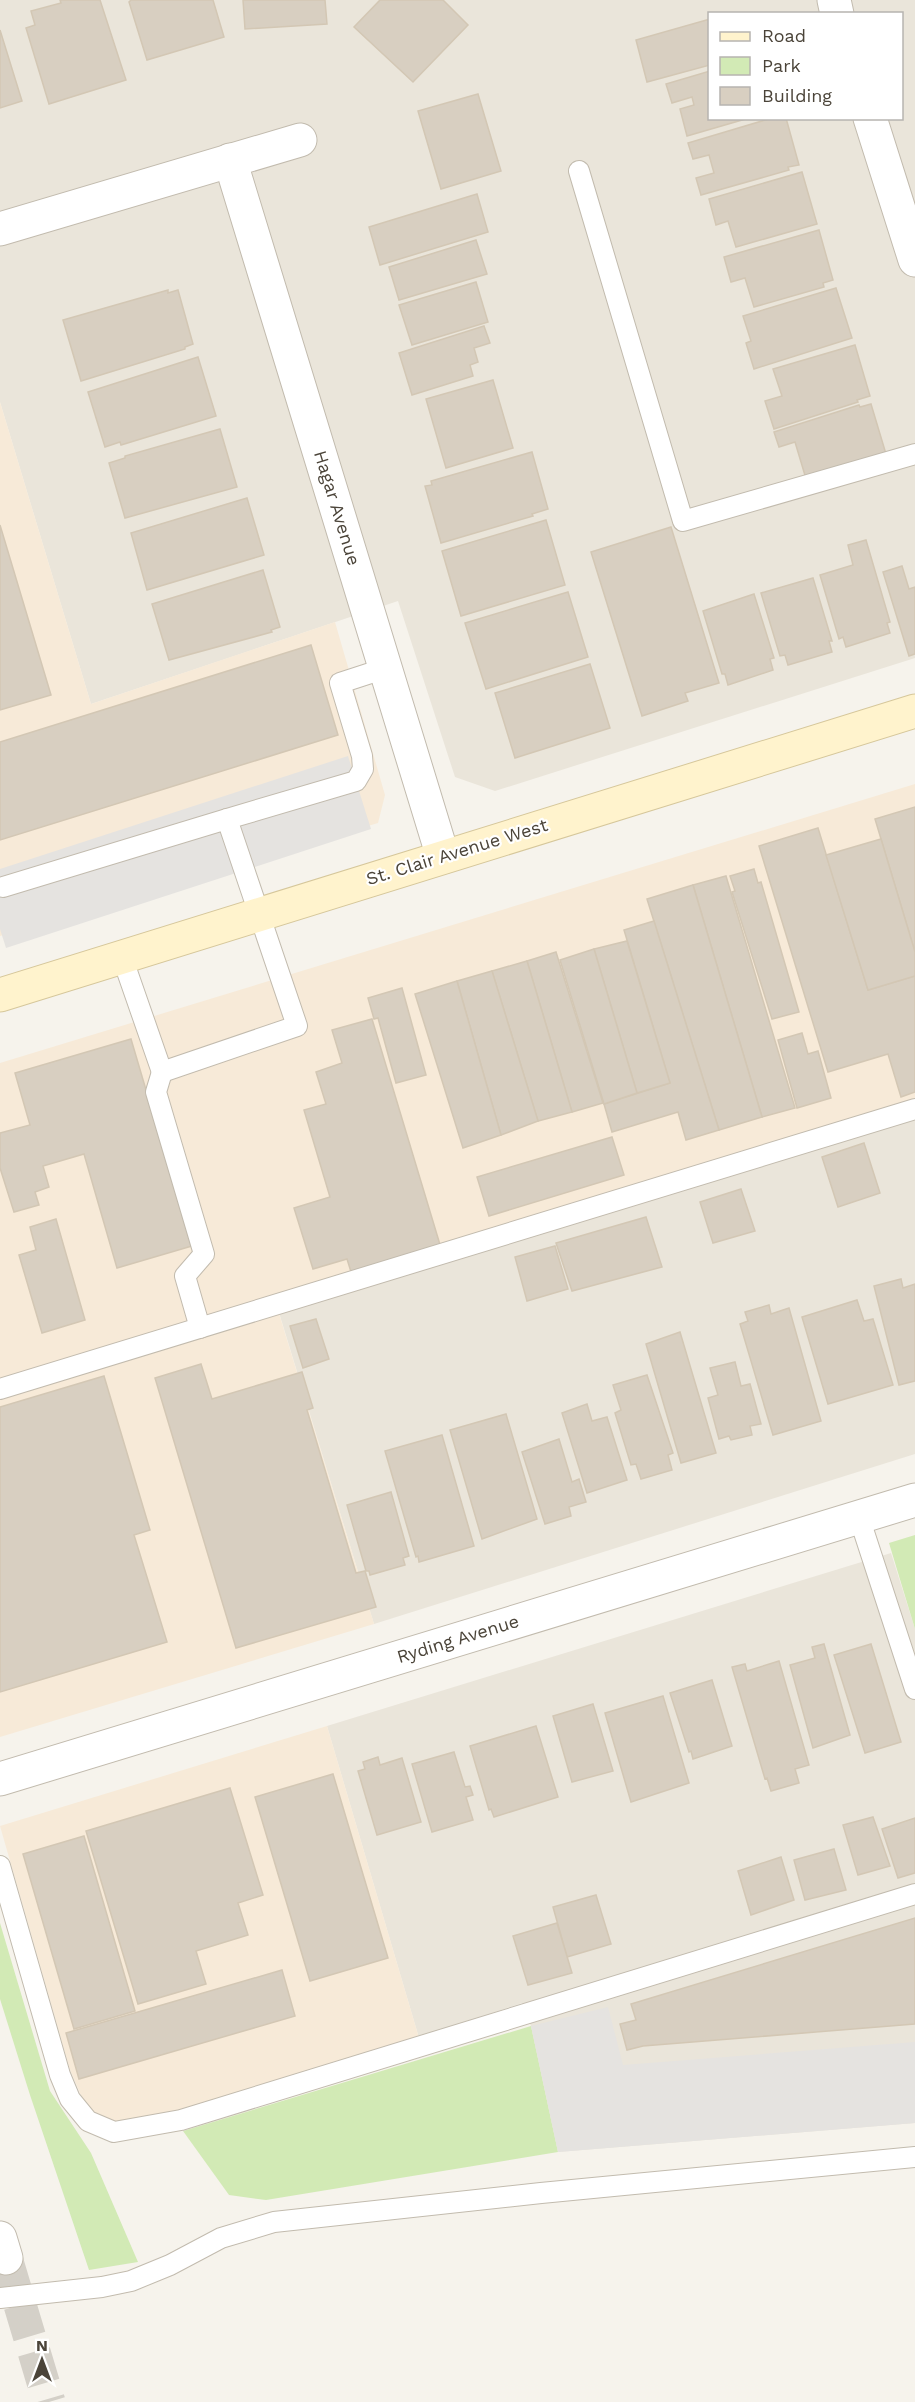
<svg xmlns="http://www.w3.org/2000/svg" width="915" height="2402" viewBox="0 0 915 2402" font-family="'Work Sans',sans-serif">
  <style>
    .residential { fill: #eae5da; fill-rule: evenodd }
    .commercial { fill: #f7ead8 }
    .green { fill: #d2eab5 }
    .parking { fill: #e5e3e0 }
    .building { fill: #d8cfc1; stroke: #d3c7b4; stroke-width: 1.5 }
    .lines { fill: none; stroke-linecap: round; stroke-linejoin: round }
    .tertiary-tunnel { stroke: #d4d0c8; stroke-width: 33; stroke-dasharray: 33 16; stroke-linecap: butt }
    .service-casing { stroke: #c2bbae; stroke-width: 22 }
    .minor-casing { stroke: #c2bbae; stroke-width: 35 }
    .tertiary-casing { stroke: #c2bbae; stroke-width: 35 }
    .secondary-casing { stroke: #d6c79b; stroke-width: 35 }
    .service { stroke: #fff; stroke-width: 20 }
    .minor { stroke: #fff; stroke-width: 33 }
    .tertiary { stroke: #fff; stroke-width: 33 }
    .secondary { stroke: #fff3cd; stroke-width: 33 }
    .labels { text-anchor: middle; stroke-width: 4.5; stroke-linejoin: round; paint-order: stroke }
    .street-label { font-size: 18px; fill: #4b4439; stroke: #fff }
  </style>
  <rect width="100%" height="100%" fill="#f6f3ec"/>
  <!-- residential -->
  <g class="residential">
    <path d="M0,0h915v658l-420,133 -40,-14 -57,-176 -307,103 -91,-302zM710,14h192v104h-192z"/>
    <path d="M915,1112v342l-541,170 -97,-318z"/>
    <path d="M891,1553l24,76v494l-357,29 -27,-126 -9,-23 -103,35 -92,-312z"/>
  </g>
  <!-- commercial -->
  <g class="commercial">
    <path d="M0,402l91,302 244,-82 50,173 -7,28 -378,113z"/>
    <path d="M915,784v328l-638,195 97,317 -374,113v-674z"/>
    <path d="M327,1726l92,312 -234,72 -62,14 -25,-6 -15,-18 -13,-30 -70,-244z"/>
  </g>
  <!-- green -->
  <g class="green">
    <path d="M915,1535v94l-26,-86z"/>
    <path d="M0,1923l50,168 41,62 47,109 -49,8 -59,-175 -30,-96z"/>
    <path d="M531,2026l27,126 -292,48 -37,-5 -46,-64z"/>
  </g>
  <!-- parking -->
  <g class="parking">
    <path d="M348,756l23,73 -365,119 -6,-19v-60z"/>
    <path d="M608,2007l15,58 292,-23v81l-357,29 -27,-126z"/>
  </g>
  <!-- building -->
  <g class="building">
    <path d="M60,0h40l26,80 -77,24 -23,-76 9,-3 -4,-14 30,-8z"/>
    <path d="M131,0h82l11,37 -77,23 -18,-58z"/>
    <path d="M243,0h82l2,24 -82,5z"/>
    <path d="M380,0h63l25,25 -55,57 -59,-55z"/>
    <path d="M710,19v46l-63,17 -11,-42z"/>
    <path d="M0,30l22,71 -22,7z"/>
    <path d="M710,71v47h39l-62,18 -7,-27 14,-4 -2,-8 -20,6 -6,-19z"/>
    <path d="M478,94l23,77 -60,18 -23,-78z"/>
    <path d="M772,118h14l13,47 -11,2 1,3 -88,25 -5,-17 18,-5 -5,-18 -16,4 -5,-16z"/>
    <path d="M802,172l15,52 -81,23 -8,-26 -12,4 -7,-26z"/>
    <path d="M477,194l11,38 -108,33 -11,-38z"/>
    <path d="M819,230l14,50 -10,3 1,4 -70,20 -9,-29 -14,4 -7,-25z"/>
    <path d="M476,240l11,34 -88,26 -10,-33z"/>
    <path d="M476,282l12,40 -76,23 -13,-40z"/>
    <path d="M836,288l16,50 -98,31 -8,-26 5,-2 -8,-25z"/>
    <path d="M168,290v3l10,-3 15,54 -8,3v2l-104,32 -18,-61z"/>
    <path d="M484,326l6,17 -16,5 4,14 -8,3 3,11 -61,19 -13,-42z"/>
    <path d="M855,345l15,51 -13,4 1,2 -84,27 -9,-28 17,-5 -9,-27z"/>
    <path d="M198,357l18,59 -95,29 -1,-3 -15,5 -17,-55z"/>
    <path d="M493,380l20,68 -67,20 -20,-69z"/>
    <path d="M871,404l15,50 -79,28 -12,-40 -16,5 -5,-15 85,-27 1,2z"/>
    <path d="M220,429l17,58 -112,31 -16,-55 16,-5v-2z"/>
    <path d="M532,452l16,57 -16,5 1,2 -92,27 -16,-57 7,-1 -1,-4z"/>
    <path d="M247,498l17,57 -117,35 -16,-57z"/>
    <path d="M546,520l19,65 -104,31 -19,-65z"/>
    <path d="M0,525l51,170 -51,15z"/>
    <path d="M671,527l48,156 -34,10 3,8 -46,15 -51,-164z"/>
    <path d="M866,540l24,82 -3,1 3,10 -44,14 -3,-10 -4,2 -19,-64 33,-10 -5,-20z"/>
    <path d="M902,566l7,23 6,-2v67l-6,2 -26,-84z"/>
    <path d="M263,570l17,57 -9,3 1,2 -103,28 -17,-56z"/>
    <path d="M813,578l19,63h-3l3,11 -44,13 -3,-10 -5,1 -19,-63z"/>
    <path d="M568,592l20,65 -102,32 -21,-66z"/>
    <path d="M754,594l20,64 -4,1 3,11 -45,15 -3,-11h-3l-19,-63z"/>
    <path d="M311,645l27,90 -338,105v-98z"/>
    <path d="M590,664l20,64 -95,30 -20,-65z"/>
    <path d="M915,807v145l-40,-133z"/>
    <path d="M818,828l50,162 47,-14v116l-14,5 -13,-43 -60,18 -69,-226z"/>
    <path d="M881,839l34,113v24l-47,14 -42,-135z"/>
    <path d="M754,869l4,14 3,-1 38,130 -27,7 -40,-127 3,-1 -5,-15z"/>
    <path d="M726,876l69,232 -33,9 -69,-232z"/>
    <path d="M693,885l69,232 -43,13 -72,-231z"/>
    <path d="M654,921l65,209 -33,10 -8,-28 -66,20 -8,-28 66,-21 -46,-153z"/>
    <path d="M627,941l43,142 -33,10 -43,-144z"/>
    <path d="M594,949l43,144 -33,11 -44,-144z"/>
    <path d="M556,952l47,151 -31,9 -45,-151z"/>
    <path d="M527,961l45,151 -34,9 -46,-150z"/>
    <path d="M492,971l46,150 -37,14 -44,-154z"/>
    <path d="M457,981l44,154 -38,13 -48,-154z"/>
    <path d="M402,988l24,87 -30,8 -18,-65 -4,1 -6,-21z"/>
    <path d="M372,1019l69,229 -89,27 -5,-16 -34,10 -19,-61 36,-11 -26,-87 22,-6 -10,-32 26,-9 -10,-33z"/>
    <path d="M802,1033l6,21 10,-3 13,47 -34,10 -19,-68z"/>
    <path d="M131,1039l61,207 -75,22 -33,-114 -41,12 6,21 -14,5 4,13 -25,7 -14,-44v-35l30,-8 -15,-52z"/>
    <path d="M612,1137l12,38 -135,41 -12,-39z"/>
    <path d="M864,1143l16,50 -42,14 -16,-50z"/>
    <path d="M741,1189l14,42 -42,12 -13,-41z"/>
    <path d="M646,1217l16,50 -90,24 -16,-48z"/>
    <path d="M56,1219l29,101 -43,13 -23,-78 17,-5 -6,-23z"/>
    <path d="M555,1246l13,43 -41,12 -12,-44z"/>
    <path d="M901,1279l2,9 12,-4v97l-16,4 -25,-99z"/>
    <path d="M857,1300l7,21 9,-2 20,66 -65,19 -26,-87z"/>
    <path d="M769,1305l2,9 18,-6 32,113 -48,14 -33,-111 8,-3 -3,-9z"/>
    <path d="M316,1319l13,40 -26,9 -13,-42z"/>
    <path d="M680,1332l36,121 -35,10 -35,-119z"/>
    <path d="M735,1362l6,24 9,-2 11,40 -11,2 2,9 -21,5 -2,-4 -10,3 -11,-41 10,-3 -8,-27z"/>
    <path d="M201,1364l11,35 90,-27 11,36 -6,2 49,163 9,-2 11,36 -140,41 -81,-270z"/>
    <path d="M647,1375l26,78 -5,2 4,15 -31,9 -5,-15 -5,1 -16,-52 6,-3 -8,-25z"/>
    <path d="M104,1376l46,154 -16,5 33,107 -167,50v-285z"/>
    <path d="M587,1404l5,17 15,-4 20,63 -40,13 -25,-80z"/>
    <path d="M506,1414l31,105 -55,20 -32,-109z"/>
    <path d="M442,1435l32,111 -55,16 -1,-6 -2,1 -31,-106z"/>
    <path d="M559,1439l13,43 7,-3 7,23 -17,5 2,9 -26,8 -23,-72z"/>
    <path d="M391,1492l18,64 -6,2 2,7 -35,10 -1,-4h-3l-19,-66z"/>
    <path d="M824,1644l26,91 -37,13 -23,-83 25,-7 -3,-11z"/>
    <path d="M871,1644l30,98 -36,11 -31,-98z"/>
    <path d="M779,1661l30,104 -14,4 4,14 -28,8 -4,-13 -2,1 -33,-112 13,-3 2,7z"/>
    <path d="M712,1680l20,66 -39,13 -2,-8 -2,1 -19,-59z"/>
    <path d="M663,1696l26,87 -58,19 -26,-89z"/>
    <path d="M593,1704l20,67 -41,11 -19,-66z"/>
    <path d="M536,1726l22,71 -64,20 -3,-8 -2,1 -19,-64z"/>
    <path d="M454,1752l11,35 5,-1 3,9 -7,2 7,23 -41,12 -20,-68z"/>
    <path d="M378,1757l2,8 22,-7 19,64 -44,13 -19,-64 7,-2 -2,-7z"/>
    <path d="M333,1774l55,184 -78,23 -55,-184z"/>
    <path d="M230,1788l33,107 -25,8 10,32 -52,16 10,33 -68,20 -52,-173z"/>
    <path d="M873,1817l17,49 -32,9 -15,-50z"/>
    <path d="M915,1818v55l-17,5 -16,-49z"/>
    <path d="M84,1836l51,175 -61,18 -51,-175z"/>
    <path d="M834,1849l12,41 -41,10 -11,-40z"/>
    <path d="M781,1857l13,43 -43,15 -13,-44z"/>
    <path d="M596,1895l15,49 -44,13 -14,-50z"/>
    <path d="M915,1918v106l-272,22 -16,4 -7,-26 16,-4 -5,-16z"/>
    <path d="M557,1923l15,50 -44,12 -15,-49z"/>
    <path d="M282,1970l13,46 -216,63 -13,-46z"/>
  </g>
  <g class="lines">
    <!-- tertiary-tunnel -->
    <path class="tertiary-tunnel" d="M6,2258l43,144"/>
    <!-- service casing -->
    <g class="service-casing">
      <g id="service">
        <path d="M579,171l104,350 232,-67"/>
        <path d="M3,887l224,-68"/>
        <path d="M122,957l40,115 135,-46 -70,-207 129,-38 7,-12 -1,-13 -22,-73 46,-15"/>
        <path d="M162,1072l-6,20 48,162 -19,22 15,52"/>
        <path d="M0,1389l915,-280"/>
        <path d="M859,1517l56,172"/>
        <path d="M0,1866l60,209 10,24 18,22 26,11 67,-12 734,-226"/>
        <path d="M0,2298l102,-11 29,-6 39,-16 51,-27 53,-16 267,-29 374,-36"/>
      </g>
    </g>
    <!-- minor casing -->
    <g class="minor-casing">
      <g id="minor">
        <path d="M834,0l3,14"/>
        <path d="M870,118l45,142"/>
        <path d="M230,160l213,697"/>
        <path d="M0,229l300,-89"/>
        <path d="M0,1779l915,-279"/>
      </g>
    </g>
    <!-- tertiary casing -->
    <g class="tertiary-casing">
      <path id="tertiary" d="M0,2238l6,20"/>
    </g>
    <!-- secondary casing -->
    <g class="secondary-casing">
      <path id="secondary" d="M0,995l915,-284"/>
    </g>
    <!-- service -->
    <use href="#service" class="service"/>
    <!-- minor -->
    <use href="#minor" class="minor"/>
    <!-- tertiary -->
    <use href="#tertiary" class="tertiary"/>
    <!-- secondary -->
    <use href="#secondary" class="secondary"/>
  </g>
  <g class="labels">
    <!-- street labels -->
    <g class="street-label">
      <text transform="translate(337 508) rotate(73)" y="6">Hagar Avenue</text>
      <text transform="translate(457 852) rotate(-17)" y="6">St. Clair Avenue West</text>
      <text transform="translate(458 1639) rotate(-17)" y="6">Ryding Avenue</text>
    </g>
  </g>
  <!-- legend -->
  <rect x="708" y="12" width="195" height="108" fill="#ffffff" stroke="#b7b4b0" stroke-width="1.5"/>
  <rect x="720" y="32" width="30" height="9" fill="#fff3cd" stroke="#b7b4b0" stroke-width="1.5"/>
  <text x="762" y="42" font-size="18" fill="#4b4439">Road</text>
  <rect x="720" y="57" width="30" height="18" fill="#d2eab5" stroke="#b7b4b0" stroke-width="1.5"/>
  <text x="762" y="72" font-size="18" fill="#4b4439">Park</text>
  <rect x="720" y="87" width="30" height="18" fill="#d8cfc1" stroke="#b7b4b0" stroke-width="1.5"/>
  <text x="762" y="102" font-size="18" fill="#4b4439">Building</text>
  <!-- north arrow -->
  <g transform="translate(42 2360)" stroke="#ffffff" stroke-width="4.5" paint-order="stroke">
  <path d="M0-4.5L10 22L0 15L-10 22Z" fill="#4b4439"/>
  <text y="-9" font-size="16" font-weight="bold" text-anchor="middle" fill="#4b4439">N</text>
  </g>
</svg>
